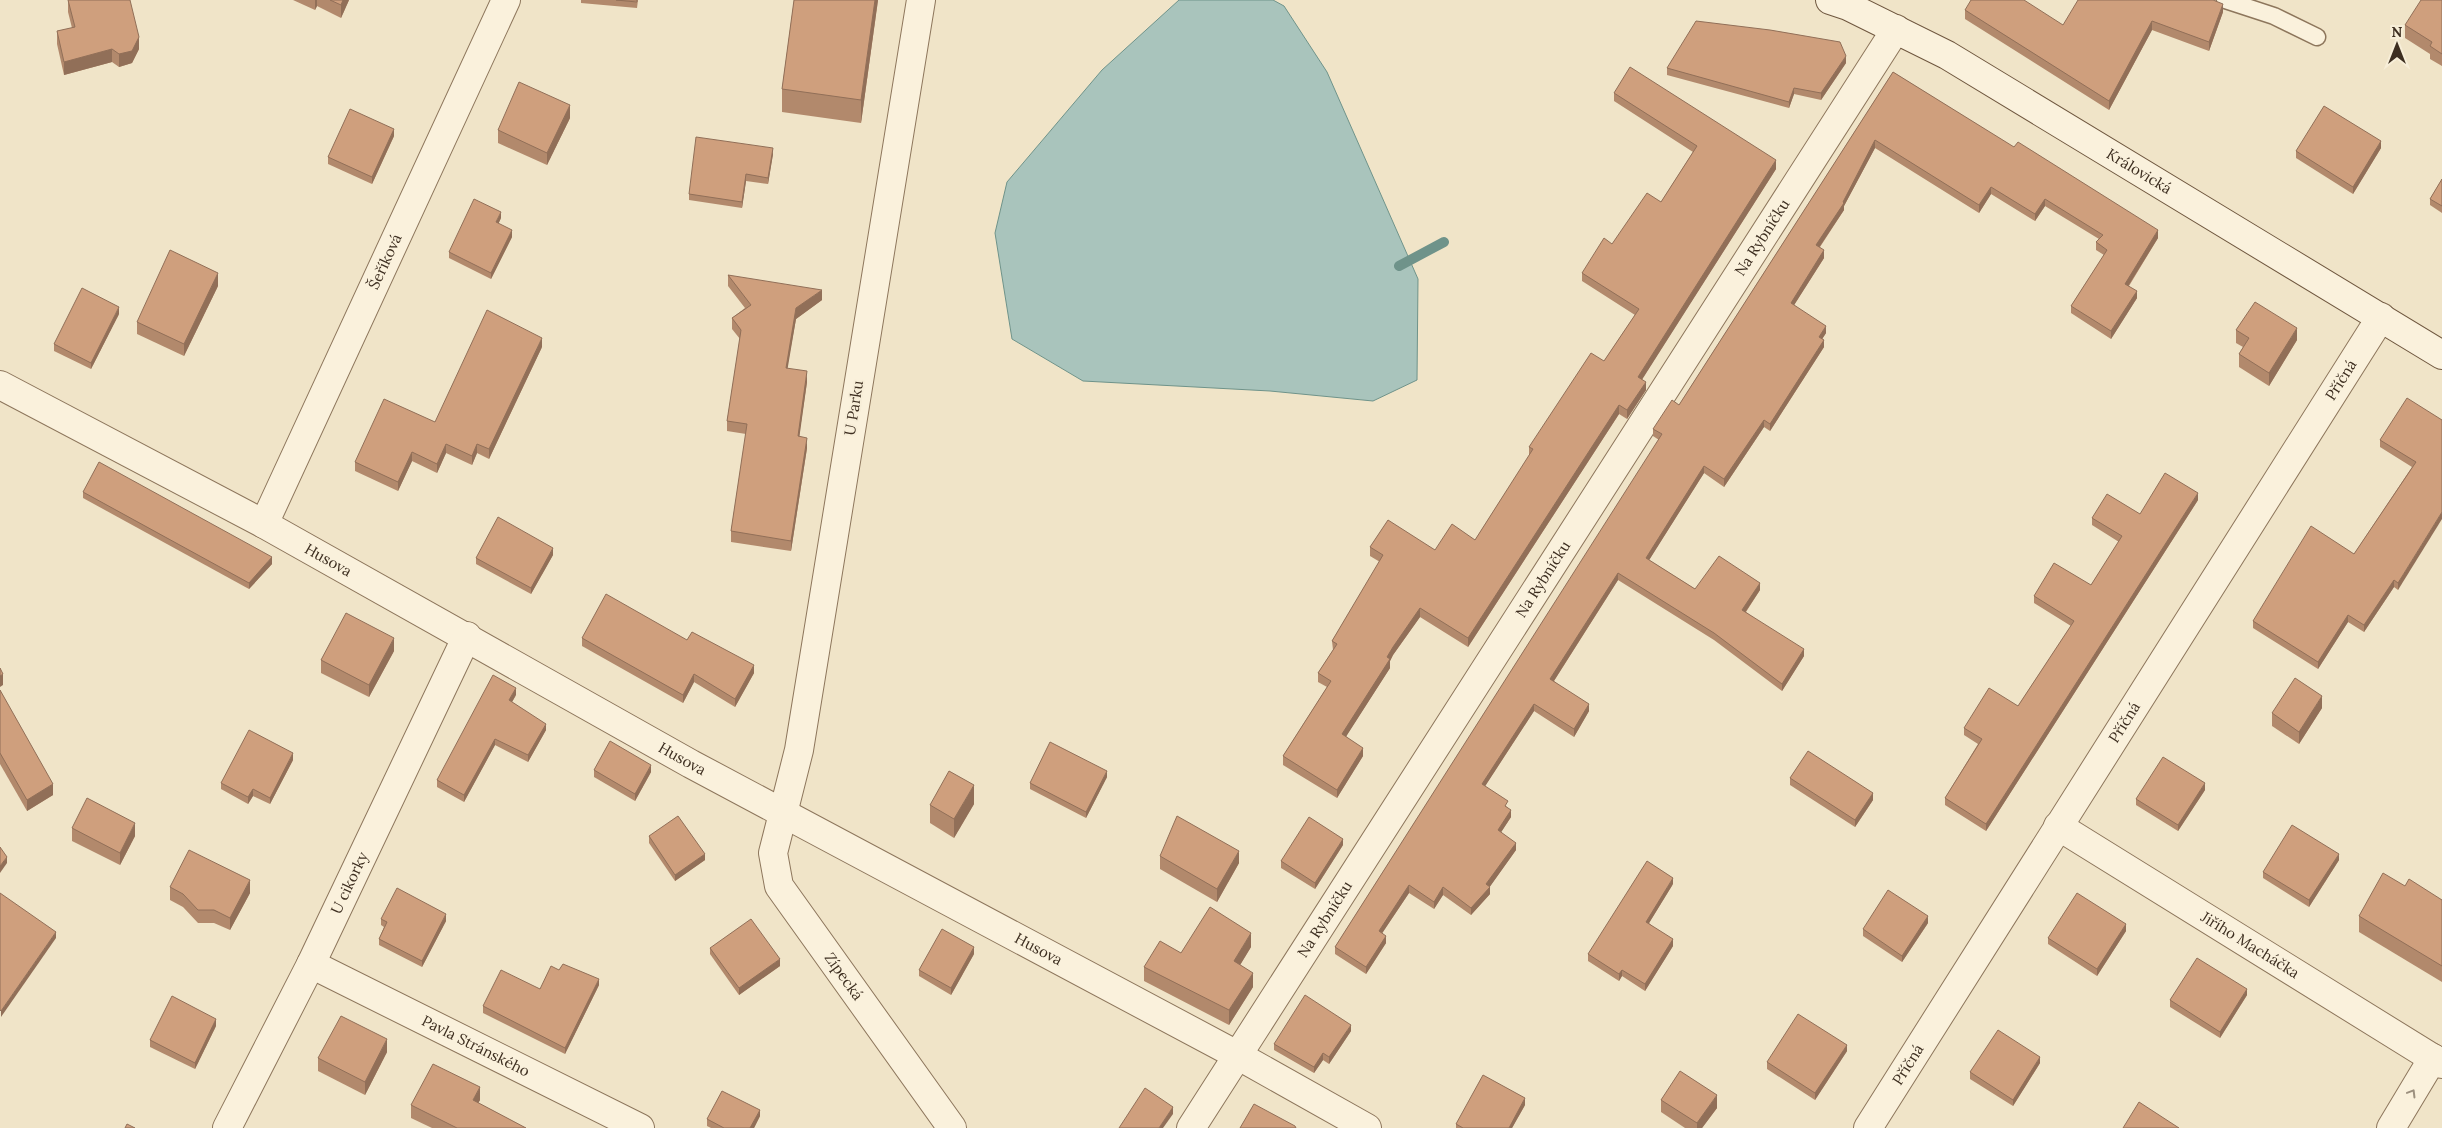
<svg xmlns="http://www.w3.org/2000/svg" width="2442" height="1128" viewBox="0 0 2442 1128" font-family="Lora,serif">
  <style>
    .water { fill: #a9c4bc; stroke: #6f938a }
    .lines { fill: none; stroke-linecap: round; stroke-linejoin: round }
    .stream { stroke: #6f938a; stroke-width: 10 }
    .service-casing { stroke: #8d765c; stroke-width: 19 }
    .minor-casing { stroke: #8d765c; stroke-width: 30 }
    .secondary-casing { stroke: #6f573f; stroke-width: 30 }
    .service { stroke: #faf1dc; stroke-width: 16 }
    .minor { stroke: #faf1dc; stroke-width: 28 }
    .secondary { stroke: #faf1dc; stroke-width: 28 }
    .wall { fill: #b2896c }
    .shaded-wall { fill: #916f58 }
    .building { fill: #cf9f7d; stroke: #916f58 }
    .oneway { stroke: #9c907e }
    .labels { text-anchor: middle; stroke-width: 4; stroke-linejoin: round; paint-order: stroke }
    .street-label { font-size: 15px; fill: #3d2e20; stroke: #f7eed8 }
  </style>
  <rect width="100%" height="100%" fill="#f0e4c8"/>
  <!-- water -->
  <path class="water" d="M1179,0h94l11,6 43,66 91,207 -1,101 -44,21 -103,-10 -187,-10 -71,-42 -17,-106 12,-51 95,-112z"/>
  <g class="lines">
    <!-- stream -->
    <path class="stream" d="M1399,266l45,-24"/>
    <!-- service casing -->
    <g class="service-casing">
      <path id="service" d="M2225,0l49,16 43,21"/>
    </g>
    <!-- minor casing -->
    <g class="minor-casing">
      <g id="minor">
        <path id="s1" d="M921,0l-122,750 -26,103 6,33 173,242"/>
        <path id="s2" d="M0,385l264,139 427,240 546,291 130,73"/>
        <path id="s3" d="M264,524l242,-524"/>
        <path id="s4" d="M2058,826l384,238"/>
        <path id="s5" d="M311,964l329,164"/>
        <path id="s6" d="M227,1128l84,-164 156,-328"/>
        <path id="s7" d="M1191,1128l705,-1099"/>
        <path id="s8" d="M1868,1128l513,-811"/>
        <path d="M2391,1128l42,-70"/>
      </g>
    </g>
    <!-- secondary casing -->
    <g class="secondary-casing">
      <g id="secondary">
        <path id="s9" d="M1830,0l18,6 99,49 495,300"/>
      </g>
    </g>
    <!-- service -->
    <use href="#service" class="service"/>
    <!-- minor -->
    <use href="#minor" class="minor"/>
    <!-- secondary -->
    <use href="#secondary" class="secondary"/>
  </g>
  <!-- wall -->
  <g class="wall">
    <path d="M68,0l71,49 -7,14 -13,4 -7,-5 -48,13 -7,-31v-13l15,-3 -4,-16z"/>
    <path d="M293,0h56l-8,18 -24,-12 -2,4z"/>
    <path d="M581,0h57l-1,8 -56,-5z"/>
    <path d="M794,0h84l-17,123 -79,-11v-23z"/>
    <path d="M2442,0v66l-12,-7v-5l-25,-16v-13z"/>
    <path d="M1965,10l98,15 160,-13 -14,39 -57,-21 -43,80 -144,-91z"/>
    <path d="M1846,63l-25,37 -27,-6 -5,14 -122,-33v-7z"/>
    <path d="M1893,72l265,166 -29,48 8,12 -26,41 -40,-26v-7l33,-51 -8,-5v-8l3,-3 -54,-33 -10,15 -44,-27 -12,19 -104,-65 -31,58v4l-24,37 4,11 -30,47 32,28 -4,6 2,8 -54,84 -6,-4 -40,60 -20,-14 -55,87 46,29 65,1 -14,22 58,44 -22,35 -68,-51 -96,-60 -64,101 35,30 -15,26 -40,-26 -49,75 23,22 3,9 -10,15 15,18 -26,36v8l-19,21 -28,-20 -9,14 -25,-16 -27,40 4,10 -20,31 -31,-20v-7l324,-507 -6,-4v-7l26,-24z"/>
    <path d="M1614,93l162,76 -134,210 4,11 -19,29 -8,-5 -151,233 -48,-30 -27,38 -3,6v7l-44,68 17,20 -26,42 -54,-33v-9l44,-69 -9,-5v-9l15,-23 -1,-9 48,-79 -10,-6v-9l65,3 40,-10 54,-84v-9l75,-86 31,-46 -53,-34v-8l30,-29 49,-42 32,-50 -79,-51z"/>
    <path d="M570,118l-23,47 -49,-22v-13z"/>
    <path d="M394,136l-22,48 -44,-20v-7z"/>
    <path d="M2381,148l-28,46 -57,-36v-7z"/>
    <path d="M773,154l-5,30 -22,-3 -4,27 -53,-8v-6z"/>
    <path d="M2442,179v34l-12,-8v-6z"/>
    <path d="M501,218l-3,6 14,13 -21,42 -42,-21v-6z"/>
    <path d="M728,275l94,25 -26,19 -9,49 20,14 -8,54 8,12 -16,103 -60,-9v-11l15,-97 -19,-3v-10l13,-82 -8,-10v-11l13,-10 -17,-22z"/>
    <path d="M218,286l-34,70 -47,-22v-12z"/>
    <path d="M119,314l-28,55 -37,-18v-7z"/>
    <path d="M2236,330l61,10 -28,46 -30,-19v-13l4,-7 -7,-4z"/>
    <path d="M542,347l-53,112 -12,-6 -5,12 -26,-12 -9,20 -25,-12 -14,30 -43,-20v-9l80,-40z"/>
    <path d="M2442,420l-44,170 -4,-3 -30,45 -16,-10 -30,47 -65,-41v-7l101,-67 58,-87 -32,-20v-7z"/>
    <path d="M83,492l189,72 -23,25 -166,-91z"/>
    <path d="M2198,500l-212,331 -41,-26v-7l33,-54 -14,-9v-7l54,-22 53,-80 -37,-23v-7l57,-11 28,-43 -27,-17v-7l48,-4z"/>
    <path d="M553,555l-22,39 -55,-30v-6z"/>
    <path d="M582,638l105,2 67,33 -19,34 -41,-25 -11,21 -101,-57z"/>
    <path d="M394,651l-25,46 -48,-24v-13z"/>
    <path d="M0,690l53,105 -26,16 -27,-47z"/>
    <path d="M516,695l-4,7 34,28 -18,32 -33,-17 -31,57 -27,-15v-7z"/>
    <path d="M2322,708l-23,36 -27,-18v-13z"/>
    <path d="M293,760l-23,44 -17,-8 -5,8 -27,-15v-6z"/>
    <path d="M594,770l57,2 -16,29 -41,-24z"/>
    <path d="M1107,777l-21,41 -56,-29v-6z"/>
    <path d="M1790,778l83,22 -18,27 -65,-42z"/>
    <path d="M2205,790l-27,41 -42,-26v-6z"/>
    <path d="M974,804l-20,34 -24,-15v-18z"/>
    <path d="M72,828l63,8 -15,29 -48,-24z"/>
    <path d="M649,836l56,24 -30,21 -26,-38z"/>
    <path d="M1343,845l-28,44 -34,-21v-7z"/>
    <path d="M1160,856l79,7 -22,39 -57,-33z"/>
    <path d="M2339,860l-30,47 -46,-29v-6z"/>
    <path d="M1673,884l-24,39 24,23 -28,45 -23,-15 -3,5 -31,-20v-7z"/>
    <path d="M2405,886l37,14v82l-83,-50v-16z"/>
    <path d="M170,887l80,6 -20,37 -16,-7h-16l-15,-16 -13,-7z"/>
    <path d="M381,919l65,2 -24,46 -43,-22v-6l5,-12 -3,-2z"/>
    <path d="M1928,923l-26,39 -39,-26v-7z"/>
    <path d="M2126,931l-29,45 -49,-32v-6z"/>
    <path d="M1251,947l-11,18 13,22 -24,38 -85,-44v-14l37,-14z"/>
    <path d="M710,948l70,18 -41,29 -29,-41z"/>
    <path d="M974,954l-23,41 -32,-19v-6z"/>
    <path d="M559,970l40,15 -34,69 -82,-41v-7l57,-17z"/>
    <path d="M2247,995l-27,43 -50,-31v-7z"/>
    <path d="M216,1026l-21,43 -45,-22v-7z"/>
    <path d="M1351,1031l-22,33 -6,-4 -9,13 -40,-23v-6z"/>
    <path d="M1847,1051l-32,49 -48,-31v-7z"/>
    <path d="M387,1052l-22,43 -47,-24v-13z"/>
    <path d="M2040,1063l-27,43 -43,-27v-7z"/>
    <path d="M480,1100l-2,3 48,25h-94l-21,-10v-13z"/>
    <path d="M1661,1100l56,8 -15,20h-17l-24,-16z"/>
    <path d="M1525,1105l-13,23h-56v-4z"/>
    <path d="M760,1116l-6,12h-43l-4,-2v-7z"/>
  </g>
  <!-- shaded-wall -->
  <g class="shaded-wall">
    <path d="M315,0h2v6l-2,4z"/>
    <path d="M343,0h6l-8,18v-13z"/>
    <path d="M875,0h3l-17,123v-23z"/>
    <path d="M2223,4v8l-14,39v-9z"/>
    <path d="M2152,21v9l-43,80v-9z"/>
    <path d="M139,37v12l-7,14 -13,4v-13z"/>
    <path d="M112,49v13l-48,13v-13z"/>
    <path d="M1846,56v7l-25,37v-7z"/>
    <path d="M1794,88v6l-5,14v-6z"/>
    <path d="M570,105v13l-23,47v-12z"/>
    <path d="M394,129v7l-22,48v-7z"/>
    <path d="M1875,140v8l-31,58v4l-28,42v-7l27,-43z"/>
    <path d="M2381,141v7l-28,46v-7z"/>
    <path d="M773,148v6l-5,30v-6z"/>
    <path d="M1776,160v9l-138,217v-9z"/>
    <path d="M746,174v7l-4,27v-6z"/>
    <path d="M1991,187v7l-12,19v-8z"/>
    <path d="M2045,199v7l-10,15v-7z"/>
    <path d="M501,212v6l-5,11v-7z"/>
    <path d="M512,230v7l-21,42v-6z"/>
    <path d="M2158,230v8l-33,53v-7z"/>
    <path d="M1824,250v8l-33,52v-7z"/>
    <path d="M218,273v13l-34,70v-12z"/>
    <path d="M822,290v10l-26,19 -10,59v-10l10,-60z"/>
    <path d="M2137,291v7l-26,41v-8z"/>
    <path d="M119,307v7l-28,55v-6z"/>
    <path d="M1826,326v7l-7,11v-7z"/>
    <path d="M2297,328v12l-28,46v-13z"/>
    <path d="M542,338v9l-53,112v-10z"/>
    <path d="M1824,340v7l-54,84v-7z"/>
    <path d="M807,371v11l-9,65v-11z"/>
    <path d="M1646,382v8l-19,29v-9z"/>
    <path d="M1619,405v9l-151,233v-9z"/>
    <path d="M1764,420v7l-40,60v-8z"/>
    <path d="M807,438v10l-16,103v-10z"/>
    <path d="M446,444v9l-9,20v-9z"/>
    <path d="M477,444v9l-5,12v-9z"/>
    <path d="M412,452v9l-14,30v-9z"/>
    <path d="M1704,466v7l-58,92v-7z"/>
    <path d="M2198,493v7l-212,331v-7z"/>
    <path d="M2442,512v7l-44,71v-7z"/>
    <path d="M553,548v7l-22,39v-6z"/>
    <path d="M272,557v7l-23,25v-6z"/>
    <path d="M1618,573v7l-68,107v-8z"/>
    <path d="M2394,580v7l-30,45v-7z"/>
    <path d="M1760,583v7l-18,27v-7z"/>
    <path d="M1420,608v9l-27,38 -3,6v7l-48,75v-9l51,-87z"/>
    <path d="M2348,615v7l-30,47v-7z"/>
    <path d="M394,638v13l-25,46v-12z"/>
    <path d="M1804,649v7l-22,35v-7z"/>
    <path d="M754,665v8l-19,34v-8z"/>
    <path d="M3,674v11l-3,2v-11z"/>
    <path d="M694,674v8l-11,21v-8z"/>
    <path d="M516,688v7l-7,12v-7z"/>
    <path d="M2322,696v12l-23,36v-12z"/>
    <path d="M1534,704v7l-52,80v-7z"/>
    <path d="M1589,704v7l-15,26v-8z"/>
    <path d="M546,724v6l-18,32v-7z"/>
    <path d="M495,739v6l-31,57v-7z"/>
    <path d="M1363,748v8l-26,42v-8z"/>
    <path d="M293,753v7l-23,44v-6z"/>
    <path d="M651,765v7l-16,29v-7z"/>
    <path d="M1107,771v6l-21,41v-6z"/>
    <path d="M2205,783v7l-27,41v-6z"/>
    <path d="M53,784v11l-26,16v-11z"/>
    <path d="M974,785v19l-20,34v-19z"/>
    <path d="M253,789v7l-5,8v-7z"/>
    <path d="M1873,793v7l-18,27v-7z"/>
    <path d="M1511,810v7l-13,20v-7z"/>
    <path d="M135,823v13l-15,29v-12z"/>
    <path d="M1343,839v6l-28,44v-6z"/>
    <path d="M1516,843v7l-27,38 1,-1v7l-19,21v-7l15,-24z"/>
    <path d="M1239,851v12l-22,39v-13z"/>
    <path d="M705,854v6l-30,21v-6z"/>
    <path d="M2339,854v6l-30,47v-7z"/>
    <path d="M7,857v6l-7,10v-7z"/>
    <path d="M1673,878v6l-27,44v-6z"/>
    <path d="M250,880v13l-20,37v-12z"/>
    <path d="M1409,885v8l-30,45v-7z"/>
    <path d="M1443,887v8l-9,14v-7z"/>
    <path d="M446,914v7l-24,46v-6z"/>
    <path d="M1928,916v7l-26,39v-6z"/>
    <path d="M2126,924v7l-29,45v-7z"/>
    <path d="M56,932v6l-55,79v-6z"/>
    <path d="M1251,933v14l-17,28v-14z"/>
    <path d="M1386,936v7l-20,31v-7z"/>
    <path d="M1673,939v7l-28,45v-7z"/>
    <path d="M974,947v7l-23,41v-7z"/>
    <path d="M780,959v7l-41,29v-7z"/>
    <path d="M1622,970v6l-3,5v-7z"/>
    <path d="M1253,973v14l-24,38v-15z"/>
    <path d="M599,979v6l-34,69v-6z"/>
    <path d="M2247,989v6l-27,43v-6z"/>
    <path d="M216,1019v7l-21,43v-6z"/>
    <path d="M1351,1025v6l-22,33v-7z"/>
    <path d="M387,1039v13l-22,43v-13z"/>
    <path d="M1847,1045v6l-32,49v-7z"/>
    <path d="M1323,1053v7l-9,13v-6z"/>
    <path d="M2040,1057v6l-27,43v-6z"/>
    <path d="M480,1087v13l-7,13v-13z"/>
    <path d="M1717,1095v13l-15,20h-5v-5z"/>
    <path d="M1525,1098v7l-13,23h-3z"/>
    <path d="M1173,1107v7l-10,14h-4z"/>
    <path d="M760,1110v6l-6,12h-4z"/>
  </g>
  <!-- building -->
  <g class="building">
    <path d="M68,0h62l9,37 -7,14 -13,3 -7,-5 -48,13 -7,-31 18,-4z"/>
    <path d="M330,0h13l-2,5z"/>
    <path d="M616,0h21v2z"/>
    <path d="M794,0h81l-14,100 -79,-11z"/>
    <path d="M1971,0h53l39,25 15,-25h135l10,4 -14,38 -57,-21 -43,80 -144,-91z"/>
    <path d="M2421,0h21v54l-12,-8 2,-4 -27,-17z"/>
    <path d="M1696,21l74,9 70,12 6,14 -25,37 -27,-5 -5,14 -122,-34z"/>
    <path d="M1630,67l146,93 -138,217 8,5 -19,28 -8,-5 -151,233 -48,-30 -27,39 -6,10 3,2 -48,75 21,14 -26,42 -54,-34 48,-75 -13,-8 19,-29 -5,-3 51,-86 -13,-8 18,-27 47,30 17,-26 23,16 58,-91 -4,-2 62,-94 13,8 35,-52 -57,-36 22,-35 8,6 35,-51 14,9 36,-56 -83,-53z"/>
    <path d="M1893,72l121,75 4,-5 140,88 -33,54 12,7 -26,40 -40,-25 36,-56 -11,-8 7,-7 -58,-36 -10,15 -44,-27 -12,18 -104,-65 -32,62 1,1 -28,42 8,5 -33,53 35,23 -7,11 5,3 -54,84 -6,-4 -40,59 -20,-13 -58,92 49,31 24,-33 41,27 -18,27 62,39 -22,35 -68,-51 -96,-60 -68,106 39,25 -15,25 -40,-25 -52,80 26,17 -3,5 6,4 -13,20 18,13 -30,41 4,3 -19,21 -28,-21 -9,15 -25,-17 -30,46 7,5 -20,31 -31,-20 327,-513 -9,-5 19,-29 7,5z"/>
    <path d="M519,82l51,23 -23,48 -49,-23z"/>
    <path d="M2324,106l57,35 -28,46 -57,-36z"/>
    <path d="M350,109l44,20 -22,48 -44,-20z"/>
    <path d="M696,137l77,11 -5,30 -22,-4 -4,28 -53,-8z"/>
    <path d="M2442,179v27l-12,-7z"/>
    <path d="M474,199l27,13 -5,10 16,8 -21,43 -42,-21z"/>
    <path d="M170,250l48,23 -34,71 -47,-22z"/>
    <path d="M728,275l94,15 -26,18 -10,60 21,3 -9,65 9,2 -16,103 -60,-10 16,-107 -20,-3 14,-91 -9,-12 19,-13z"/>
    <path d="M82,288l37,19 -28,56 -37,-19z"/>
    <path d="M2255,302l42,26 -28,45 -30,-19 10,-16 -13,-8z"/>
    <path d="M487,310l55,28 -53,111 -12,-5 -5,12 -26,-12 -9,20 -25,-12 -14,30 -43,-20 29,-63 51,23z"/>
    <path d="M2407,398l35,22v92l-44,71 -4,-3 -30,45 -16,-10 -30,47 -65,-41 58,-95 43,28 62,-92 -36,-22z"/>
    <path d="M99,462l173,95 -23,26 -166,-91z"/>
    <path d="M2165,473l33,20 -212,331 -41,-26 37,-59 -18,-11 25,-40 29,18 56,-85 -40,-25 20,-33 37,22 31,-49 -30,-18 15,-24 33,20z"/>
    <path d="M498,517l55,31 -22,40 -55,-30z"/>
    <path d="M606,594l81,46 5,-8 62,33 -19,34 -41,-25 -11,21 -101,-57z"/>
    <path d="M346,613l48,25 -25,47 -48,-25z"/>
    <path d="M0,668l3,6 -3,2z"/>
    <path d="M493,675l23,13 -7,12 37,24 -18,31 -33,-16 -31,56 -27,-15z"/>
    <path d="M2295,678l27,18 -23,36 -27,-19z"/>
    <path d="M0,690l53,94 -26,16 -27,-47z"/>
    <path d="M249,730l44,23 -23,45 -17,-9 -5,8 -27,-14z"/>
    <path d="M610,741l41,24 -16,29 -41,-24z"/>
    <path d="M1050,742l57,29 -21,41 -56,-29z"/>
    <path d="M1808,751l65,42 -18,27 -65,-42z"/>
    <path d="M2163,757l42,26 -27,42 -42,-26z"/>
    <path d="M949,771l25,14 -20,34 -24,-14z"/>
    <path d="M87,798l48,25 -15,30 -48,-25z"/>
    <path d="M678,816l27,38 -30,21 -26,-39z"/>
    <path d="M1177,816l62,35 -22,38 -57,-33z"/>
    <path d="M1309,817l34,22 -28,44 -34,-22z"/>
    <path d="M2292,825l47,29 -30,46 -46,-28z"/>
    <path d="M0,847l7,10 -7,9z"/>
    <path d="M189,850l61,30 -20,38 -16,-8h-16l-15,-16 -13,-7z"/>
    <path d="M1647,861l26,17 -27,44 27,17 -28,45 -23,-14 -3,4 -31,-20z"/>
    <path d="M2383,873l22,13 4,-7 33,21v66l-83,-50z"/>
    <path d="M397,888l49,26 -24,47 -43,-22 8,-17 -6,-3z"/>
    <path d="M1888,890l40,26 -26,40 -39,-27z"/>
    <path d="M0,893l56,39 -55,79 -1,-1z"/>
    <path d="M2077,893l49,31 -29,45 -49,-31z"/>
    <path d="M1210,907l41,26 -17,28 19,12 -24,37 -85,-43 16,-26 21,12z"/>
    <path d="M751,919l29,40 -41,29 -29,-40z"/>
    <path d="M942,929l32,18 -23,41 -32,-18z"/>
    <path d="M2197,958l50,31 -27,43 -50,-32z"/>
    <path d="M563,964l36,15 -34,69 -82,-42 18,-36 39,19 11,-23 8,4z"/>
    <path d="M1305,995l46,30 -22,32 -6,-4 -9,14 -40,-23z"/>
    <path d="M172,996l44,23 -21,44 -45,-23z"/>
    <path d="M1798,1014l49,31 -32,48 -48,-31z"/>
    <path d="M341,1016l46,23 -22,43 -47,-24z"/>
    <path d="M1998,1030l42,27 -27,43 -43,-28z"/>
    <path d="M433,1064l47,23 -7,13 53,28h-69l-46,-23z"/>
    <path d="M1680,1071l37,24 -20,28 -36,-23z"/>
    <path d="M1483,1075l42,23 -16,30h-46l-7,-4z"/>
    <path d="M1145,1088l28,19 -14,21h-40z"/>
    <path d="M722,1091l38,19 -10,18h-26l-17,-9z"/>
    <path d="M2139,1102l40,26h-56z"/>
    <path d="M1254,1104l41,22 1,2h-56z"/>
    <path d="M127,1124l8,4h-10z"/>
  </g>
  <!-- one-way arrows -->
  <defs><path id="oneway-chevron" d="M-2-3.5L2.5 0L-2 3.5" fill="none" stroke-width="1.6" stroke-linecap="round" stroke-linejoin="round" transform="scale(1.25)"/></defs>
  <use class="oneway" href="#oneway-chevron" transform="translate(2412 1093) rotate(-59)"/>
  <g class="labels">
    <!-- street labels -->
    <g class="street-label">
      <text dy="5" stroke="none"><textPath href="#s9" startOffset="354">Královická</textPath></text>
      <text dy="5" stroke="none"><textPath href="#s7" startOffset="1058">Na Rybníčku</textPath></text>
      <text dy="5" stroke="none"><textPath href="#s3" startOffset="289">Šeříková</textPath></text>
      <text dy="5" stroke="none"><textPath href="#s8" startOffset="885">Příčná</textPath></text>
      <text transform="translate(854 408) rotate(-81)" y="5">U Parku</text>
      <text dy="5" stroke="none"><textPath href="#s2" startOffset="372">Husova</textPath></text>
      <text dy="5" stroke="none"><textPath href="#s7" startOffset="652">Na Rybníčku</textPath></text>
      <text dy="5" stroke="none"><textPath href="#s8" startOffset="480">Příčná</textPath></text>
      <text dy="5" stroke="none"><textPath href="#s2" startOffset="778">Husova</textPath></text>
      <text dy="5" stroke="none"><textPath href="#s6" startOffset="274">U cikorky</textPath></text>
      <text dy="5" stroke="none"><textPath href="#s7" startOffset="248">Na Rybníčku</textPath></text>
      <text dy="5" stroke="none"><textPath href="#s4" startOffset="226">Jiřího Macháčka</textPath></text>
      <text dy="5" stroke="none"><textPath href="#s2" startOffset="1182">Husova</textPath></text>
      <text dy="5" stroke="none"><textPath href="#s1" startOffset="1011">Zípecká</textPath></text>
      <text dy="5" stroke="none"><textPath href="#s5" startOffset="184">Pavla Stránského</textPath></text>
      <text dy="5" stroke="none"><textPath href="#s8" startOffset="75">Příčná</textPath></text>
    </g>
  </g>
  <!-- north arrow -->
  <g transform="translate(2397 45)" stroke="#f7eed8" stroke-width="4" paint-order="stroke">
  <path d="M0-4L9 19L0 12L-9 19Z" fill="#3d2e20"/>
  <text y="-8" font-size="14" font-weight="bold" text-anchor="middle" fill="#3d2e20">N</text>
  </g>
</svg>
